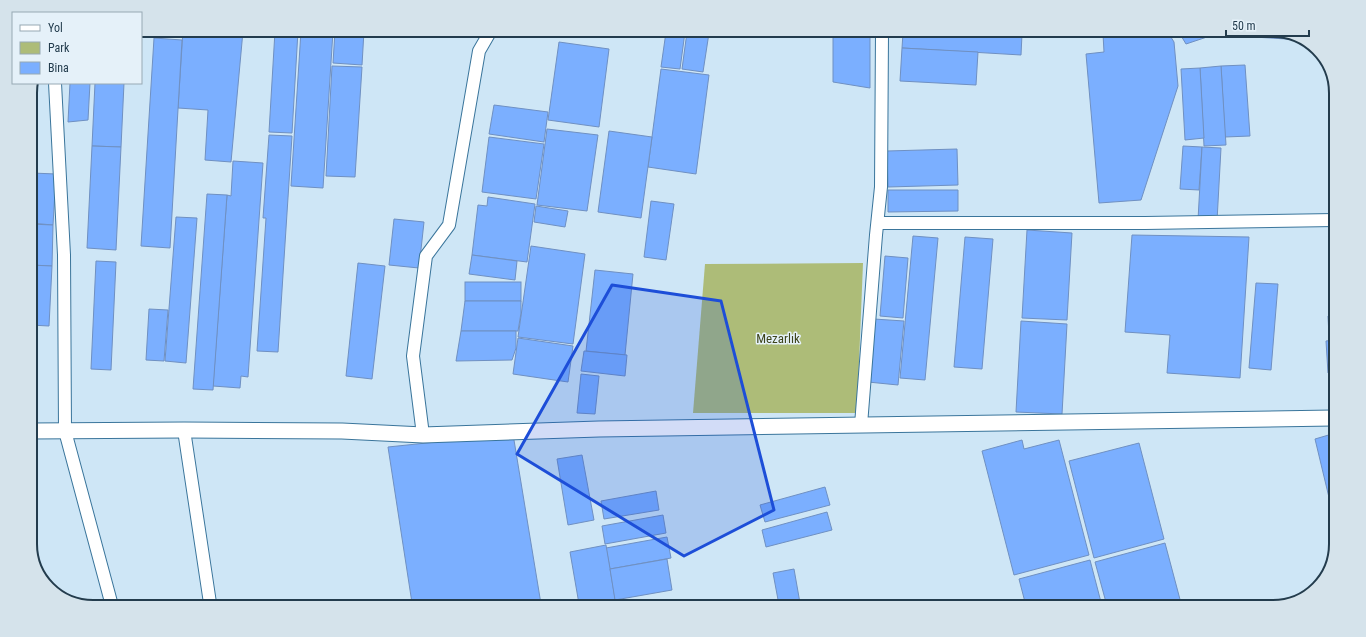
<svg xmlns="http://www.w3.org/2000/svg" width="1366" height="637" viewBox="0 0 1366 637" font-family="'Roboto Condensed',sans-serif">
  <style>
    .green { fill: #adbc78 }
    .building { fill: #7bafff; stroke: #6f90c2 }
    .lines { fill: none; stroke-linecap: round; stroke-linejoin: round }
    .minor-casing { stroke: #3a759b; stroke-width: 14 }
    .tertiary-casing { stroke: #3a759b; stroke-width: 17 }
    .minor { stroke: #fff; stroke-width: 12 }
    .tertiary { stroke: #fff; stroke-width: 15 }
    .marked { fill: #1d4ed8; fill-opacity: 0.2; stroke: #1d4ed8; stroke-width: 3; stroke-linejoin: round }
    .labels { text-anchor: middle; stroke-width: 3; stroke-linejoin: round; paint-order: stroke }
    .park-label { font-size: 13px; fill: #3c441a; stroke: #e5f1f9 }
    .rim { fill: none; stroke: #233c4d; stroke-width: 2 }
  </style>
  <rect width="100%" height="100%" fill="#cee6f6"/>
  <!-- green -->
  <path class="green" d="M863,263l-6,150h-164l12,-149z"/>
  <!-- building -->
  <g class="building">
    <path d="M154,30h29v3l-29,-1z"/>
    <path d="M183,30l60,1 -12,131 -26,-2 3,-50 -30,-2z"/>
    <path d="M275,31h23l-6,102 -23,-1z"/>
    <path d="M301,31h32l-10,157 -32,-2z"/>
    <path d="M335,31h29l-2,34 -29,-2z"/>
    <path d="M666,32h19l-5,37 -19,-2z"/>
    <path d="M687,32l22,1 -6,39 -21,-3z"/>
    <path d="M833,33h37v55l-37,-6z"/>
    <path d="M903,33l119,1 -1,21 -119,-7z"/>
    <path d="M1103,34h66l5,8 4,44 -37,114 -42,3 -13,-149 18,-2z"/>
    <path d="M1180,34l33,1 -27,9z"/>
    <path d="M1236,35h61l6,5 -66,-4z"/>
    <path d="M154,38l28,2 -12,208 -29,-2z"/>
    <path d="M559,42l50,7 -10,78 -51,-7z"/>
    <path d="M902,48l76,4 -2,33 -76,-4z"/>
    <path d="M1323,56l2,2 11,31v25z"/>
    <path d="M1245,65l5,71 -25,1 -4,-71z"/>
    <path d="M332,66l30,1 -7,110 -29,-1z"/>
    <path d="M1221,66l5,79 -22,1 -4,-78z"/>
    <path d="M1200,68l4,70 -19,2 -4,-71z"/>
    <path d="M661,69l48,6 -13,99 -48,-7z"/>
    <path d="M70,83h20l-2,37 -20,2z"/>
    <path d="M95,83h29l-3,64 -29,-1z"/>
    <path d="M494,105l54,7 -4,30 -55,-8z"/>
    <path d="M547,129l51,6 -11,76 -50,-6z"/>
    <path d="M609,131l43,6 -11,81 -43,-6z"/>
    <path d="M269,135l23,1 -14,216 -21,-1 9,-133h-3z"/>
    <path d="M489,137l55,7 -8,55 -54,-7z"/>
    <path d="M92,146l29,1 -5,103 -29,-2z"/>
    <path d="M1183,146l19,1 -3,43 -19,-1z"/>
    <path d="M1202,147l19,1 -4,73 -19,-1z"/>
    <path d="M957,149l1,36 -70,2 -1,-36z"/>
    <path d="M30,154h3l-1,19 24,1 -3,51 -23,-2z"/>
    <path d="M233,161l30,2 -15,214 -7,-1 -1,12 -27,-2 14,-191 4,1z"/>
    <path d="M888,190h70v21l-70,1z"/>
    <path d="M207,194l20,1 -14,195 -20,-1z"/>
    <path d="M488,197l47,7 -8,58 -55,-7 6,-50 9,1z"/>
    <path d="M651,201l23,3 -8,56 -22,-3z"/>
    <path d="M536,206l32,5 -3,16 -31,-5z"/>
    <path d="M176,217l21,1 -11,145 -21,-2z"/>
    <path d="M394,219l30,3 -5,46 -30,-3z"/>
    <path d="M30,224l23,1 -1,41 -22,-1z"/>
    <path d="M1027,230l45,3 -5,87 -45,-2z"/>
    <path d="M1132,235l117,2 -9,141 -73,-5 3,-38 -45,-3z"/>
    <path d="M913,236l25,2 -13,142 -25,-2z"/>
    <path d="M965,237l28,2 -11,130 -28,-2z"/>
    <path d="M531,246l54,8 -12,90 -55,-7z"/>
    <path d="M472,255l45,6 -2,19 -46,-6z"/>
    <path d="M885,256l23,2 -5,60 -23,-2z"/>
    <path d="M96,261l20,1 -5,108 -20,-1z"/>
    <path d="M358,263l27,3 -13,113 -26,-3z"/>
    <path d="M30,265l22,1 -3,60 -19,-1z"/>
    <path d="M595,270l38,4 -8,81 -39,-4z"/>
    <rect x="465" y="282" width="56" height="19"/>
    <path d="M1256,283l22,1 -7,86 -22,-2z"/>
    <path d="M1329,290h5v21h-3z"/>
    <path d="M465,301h56v12l-3,18h-57z"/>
    <path d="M149,309l19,1 -4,51 -18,-1z"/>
    <path d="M1328,316h6l-1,20h-4z"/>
    <path d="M874,319l30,2 -6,64 -30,-3z"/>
    <path d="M1021,321l46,3 -5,90 -46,-2z"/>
    <path d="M461,331h55v17l-4,12 -56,1z"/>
    <path d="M518,338l55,8 -5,36 -55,-8z"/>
    <path d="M1333,340v33h-5l-2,-32z"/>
    <path d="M584,351l43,4 -2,21 -44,-5z"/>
    <path d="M581,374l18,2 -4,38 -18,-1z"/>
    <path d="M513,434l28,170 -129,-1 -24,-156z"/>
    <path d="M1332,434v76l-17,-71z"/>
    <path d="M1022,440l2,9 35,-9 30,115 -75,20 -32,-124z"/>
    <path d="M1139,443l25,96 -70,19 -25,-97z"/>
    <path d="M582,455l12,65 -26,5 -11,-66z"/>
    <path d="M825,487l5,18 -65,17 -5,-17z"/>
    <path d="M656,491l3,19 -55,9 -3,-18z"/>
    <path d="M827,512l5,18 -66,17 -4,-17z"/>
    <path d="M663,515l3,18 -61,11 -3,-18z"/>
    <path d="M667,537l4,21 -61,11 -4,-21z"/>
    <path d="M1165,543l17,64 -75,-1 -12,-44z"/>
    <path d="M606,545l10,59h-37l-9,-52z"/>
    <path d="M667,559l5,31 -57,10 -5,-31z"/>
    <path d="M1090,560l12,46h-76l-7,-27z"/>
    <path d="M794,569l6,34 -21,2 -6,-32z"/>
  </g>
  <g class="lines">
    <!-- minor casing -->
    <g class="minor-casing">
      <g id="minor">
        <path d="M55,83l9,172 1,176 46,171"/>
        <path d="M878,223h267l190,-3"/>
        <path d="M861,425l15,-190 5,-48 1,-154"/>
        <path d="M184,430l26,173"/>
        <path d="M423,435l-10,-79 13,-100 23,-31 30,-174 11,-19"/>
      </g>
    </g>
    <!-- tertiary casing -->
    <g class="tertiary-casing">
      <path id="tertiary" d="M30,431l154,-1 158,1 81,4 176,-6 734,-11"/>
    </g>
    <!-- minor -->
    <use href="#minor" class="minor"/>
    <!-- tertiary -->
    <use href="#tertiary" class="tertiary"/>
  </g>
  <!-- marked area -->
  <path class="marked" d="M612,285l109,16 53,209 -90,46 -167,-102z"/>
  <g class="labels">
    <!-- park labels -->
    <g class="park-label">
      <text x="778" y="343">Mezarlık</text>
    </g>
  </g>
  <!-- crop -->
  <path d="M0 0H1366V637H0ZM93 37H1273A56 56 0 0 1 1329 93V544A56 56 0 0 1 1273 600H93A56 56 0 0 1 37 544V93A56 56 0 0 1 93 37Z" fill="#d5e3eb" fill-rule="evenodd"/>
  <path class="rim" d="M93 37H1273A56 56 0 0 1 1329 93V544A56 56 0 0 1 1273 600H93A56 56 0 0 1 37 544V93A56 56 0 0 1 93 37Z"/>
  <!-- legend -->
  <rect x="12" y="12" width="130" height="72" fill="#e5f1f9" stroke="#97a9b4"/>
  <rect x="20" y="25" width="20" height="6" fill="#ffffff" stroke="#97a9b4"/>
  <text x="48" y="32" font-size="12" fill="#233c4d">Yol</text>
  <rect x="20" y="42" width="20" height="12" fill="#adbc78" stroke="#97a9b4"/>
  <text x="48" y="52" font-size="12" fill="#233c4d">Park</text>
  <rect x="20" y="62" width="20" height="12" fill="#7bafff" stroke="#97a9b4"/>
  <text x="48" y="72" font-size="12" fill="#233c4d">Bina</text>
  <!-- scale -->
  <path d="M1226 30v6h83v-6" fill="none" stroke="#233c4d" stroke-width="2"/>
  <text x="1232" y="30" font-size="12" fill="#233c4d" stroke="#e5f1f9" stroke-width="3" paint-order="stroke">50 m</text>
</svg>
